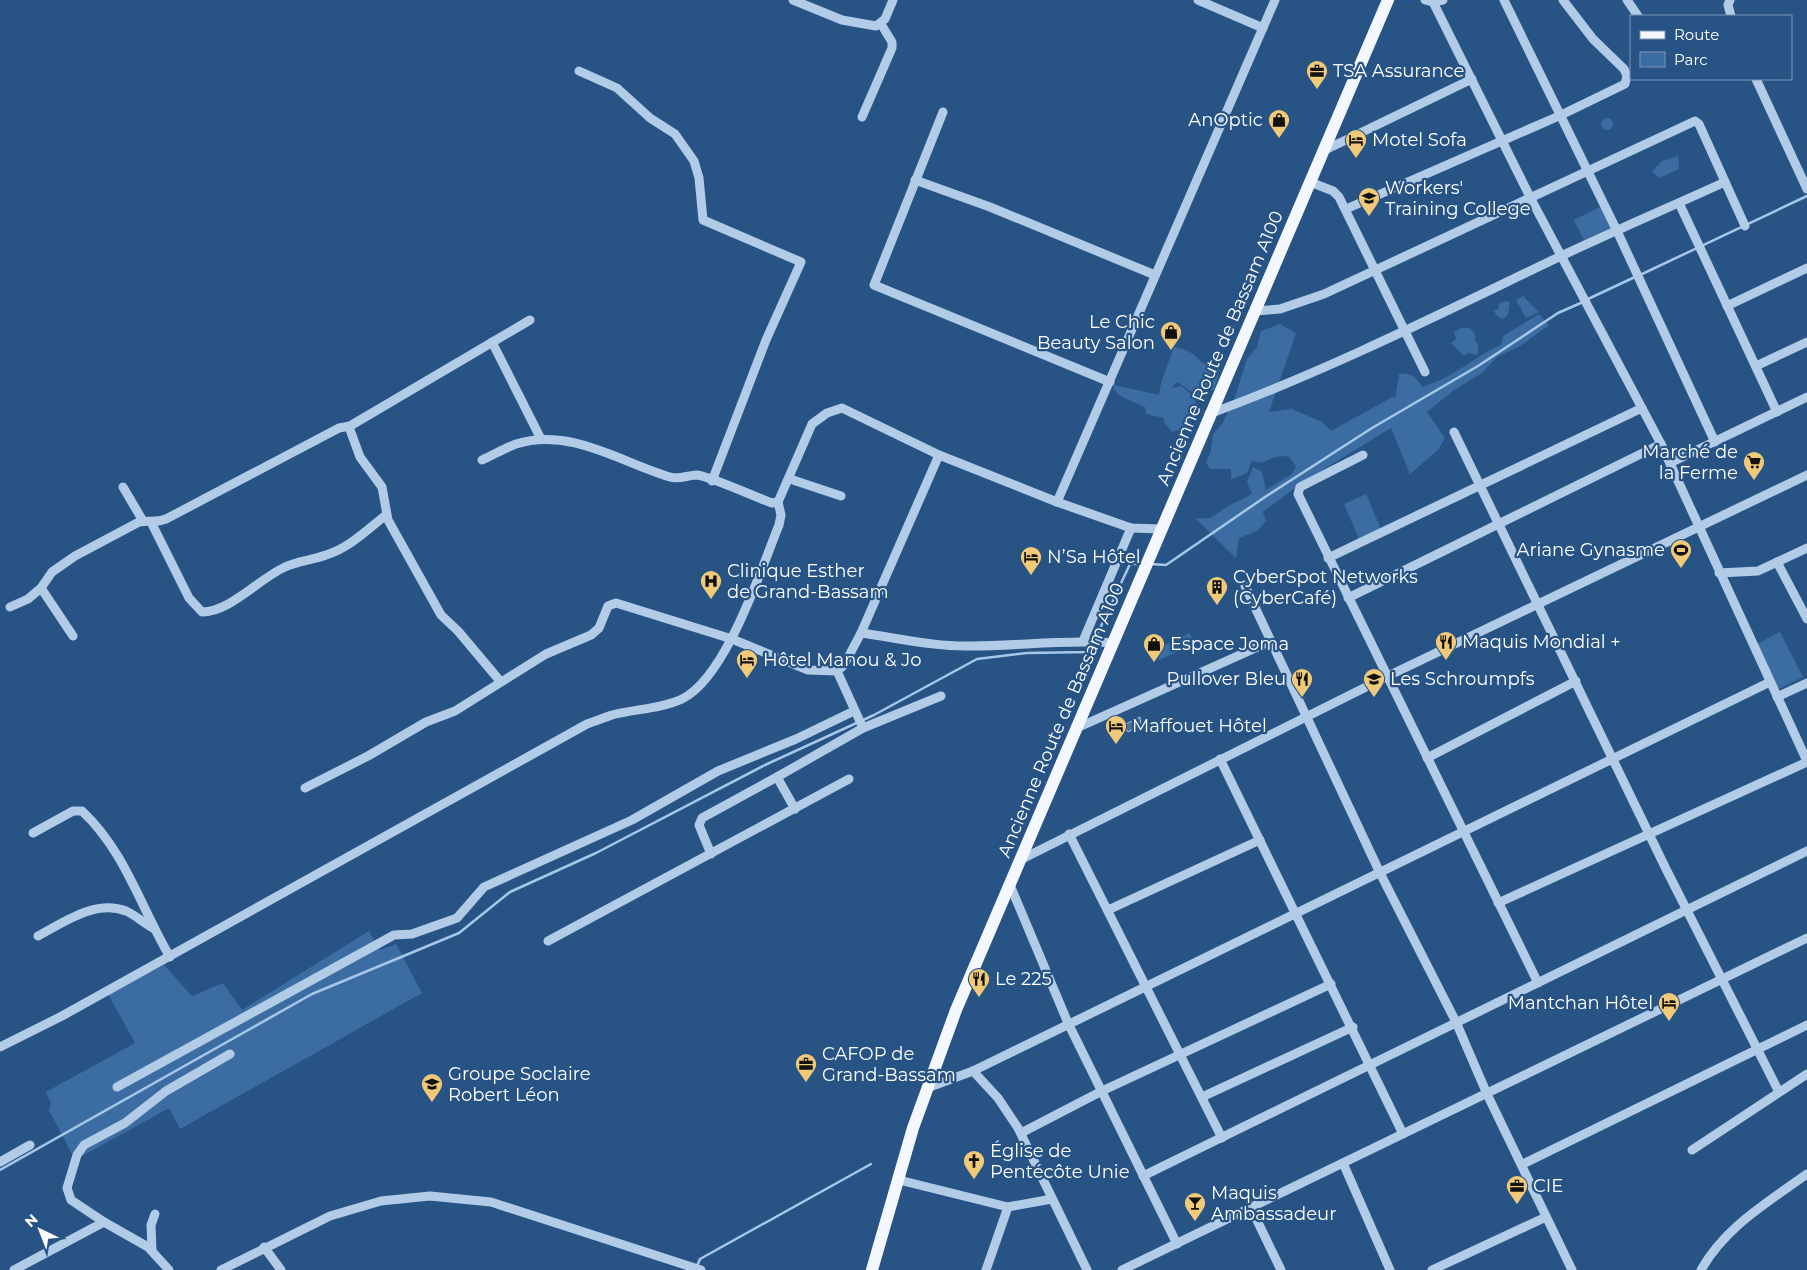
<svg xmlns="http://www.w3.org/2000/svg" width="1807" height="1270" viewBox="0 0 1807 1270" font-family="Montserrat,sans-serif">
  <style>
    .green { fill: #3c6da2 }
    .water { fill: #4f6e91; stroke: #a7c7e8 }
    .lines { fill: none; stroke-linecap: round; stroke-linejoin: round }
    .stream { stroke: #a7c7e8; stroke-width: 2.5 }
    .minor { stroke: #b2cce8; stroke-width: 9 }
    .major { stroke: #f4f8fe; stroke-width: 12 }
    .labels { text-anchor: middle; stroke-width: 4.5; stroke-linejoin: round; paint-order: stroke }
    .poi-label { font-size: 18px; fill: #fff; stroke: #275385; text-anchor: start }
    .street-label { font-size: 18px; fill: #fff; stroke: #275385 }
  </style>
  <rect width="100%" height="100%" fill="#275385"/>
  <!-- green -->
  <g class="green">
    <circle cx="1607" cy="124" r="6"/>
    <path d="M1678,156l1,13 -19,9 -8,-6 10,-11z"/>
    <path d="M1604,205l9,22 -29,13 -10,-20z"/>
    <path d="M1523,296l16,16 -13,6 -10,-18z"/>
    <path d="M1505,301l5,1 -2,13 -6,4 -6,-4 -2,-5h4l1,-6z"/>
    <path d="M1539,314l10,11 -29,21 -23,11 -15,16 -29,18 -26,21 18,26 -7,12 -28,24 -19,-46 -88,54 -40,30 3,9 -9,10 -18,7 -3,20 -41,-40c19,2 17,-2 32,-11 8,-5 17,-8 25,-13l-5,-12 6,-15 9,5 4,18 26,-16 4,-8 -8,-10 -13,1 -13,6 -10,-2 -5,12 -16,6v-10h-21l-4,-7 5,-12 2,-16 9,-10 12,-24 13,-41 10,-12 4,-16 19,-7 16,9 -27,79 23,-3 30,13 9,9 63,-35 1,4 4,-26c12,-2 17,3 23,13 33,-10 50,-29 80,-43l1,-8z"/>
    <path d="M1461,328h8l6,5v8l3,3v11l-11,-2 -3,3 -13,-13 5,-4 -2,-7z"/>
    <path d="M1174,347c11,2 21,6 28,16l12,2 6,5 -6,20h-14l1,8 -24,-16 -6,6 10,-2c11,8 16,12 16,27l-16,16 -9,3 -8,-10v-4l-18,-4 -1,-7 -23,-10 -9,-8 1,-4 45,10 2,-12z"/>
    <path d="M1366,494l16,37 -22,10 -16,-37z"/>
    <path d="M1780,632l23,45 -24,12 -22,-45z"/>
    <path d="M1190,633l5,13 -10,5 -1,-2 -25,11 -3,-11z"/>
    <path d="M369,931l11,19 16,-6 26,49 -242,136 -11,-21 -94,52 -26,-50 2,-7 -5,-11 89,-49 -27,-49 56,-29 28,31 31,-13 19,27z"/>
  </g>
  <!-- water -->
  <path class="water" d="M1140,717l1,8 -13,7 -4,-7z"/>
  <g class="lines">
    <!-- stream -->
    <g class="stream">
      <path d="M1640,275l167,-79"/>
      <path d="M1588,299l47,-22"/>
      <path d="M1150,564l16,1 99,-68 107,-69 106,-62 80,-53 25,-11"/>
      <path d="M0,1170l312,-176 147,-61 51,-41 86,-39 169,-88 109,-50 103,-56 50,-6 62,-1 41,-88h12"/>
      <path d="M697,1266l3,-7 171,-95"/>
    </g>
    <!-- minor -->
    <g class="minor">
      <path d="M793,0l49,20 34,6 9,-7 8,-19"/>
      <path d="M1198,0l65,28"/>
      <path d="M1425,0l8,2 10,-2"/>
      <path d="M1504,0l113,231 98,211"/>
      <path d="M1627,0l11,16"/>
      <path d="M1730,0l-2,5 3,11"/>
      <path d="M1433,2l98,197 130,245 146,317"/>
      <path d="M579,71l38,17 33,30 25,16 19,27 5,17 4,42 98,42 -35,78 -54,141"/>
      <path d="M1756,79l51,110"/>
      <path d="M943,112l-69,173 236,97"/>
      <path d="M862,117l30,-69v-6l-11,-18"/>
      <path d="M1323,151l149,-72"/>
      <path d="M915,180l75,27 165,68"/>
      <path d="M1310,182l23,9 6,6 86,175"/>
      <path d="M1679,203l98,209"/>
      <path d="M1346,209l213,-93 66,-32 2,-8 -3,-7 -31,-30 -30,-39"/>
      <path d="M1727,306l80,-38"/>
      <path d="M1255,311l25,-2 44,-15 371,-173 4,3 46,102"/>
      <path d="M492,342l49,97"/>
      <path d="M1756,366l51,-24"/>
      <path d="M1209,414c120,-44 235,-102 350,-157 55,-26 111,-50 166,-75"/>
      <path d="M349,427l11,30 22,30 6,33 53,95 17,16 42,50"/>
      <path d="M1454,432l212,437 113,223"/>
      <path d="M1363,455l-63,32 -2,7 240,489"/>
      <path d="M482,460c11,-5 23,-12 34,-16 54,-17 104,18 154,33 9,3 18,-2 27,-2 15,2 58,22 75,28l6,-1"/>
      <path d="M1670,463l137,-66"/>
      <path d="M790,479l51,17"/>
      <path d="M123,487l20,34"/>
      <path d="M1057,502l218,-502"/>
      <path d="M151,522l38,76 13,14c28,0 58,-34 83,-45 12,-6 28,-7 41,-12 23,-7 41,-25 60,-40"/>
      <path d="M1328,558l314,-150"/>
      <path d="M1777,562l30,57"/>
      <path d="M1719,573l39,-2 49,-23"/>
      <path d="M1245,586l135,287 76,149 31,72 85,176"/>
      <path d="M41,588l32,48"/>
      <path d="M1348,598l313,-154"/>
      <path d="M10,607l18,-8 13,-11 11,-16 23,-16 64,-34c10,-2 17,1 27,-3l173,-91 11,-2 180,-106"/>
      <path d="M861,633c37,5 74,14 111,13 47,0 94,-7 142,-3"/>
      <path d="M1083,641l48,-113"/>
      <path d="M837,671l26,57"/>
      <path d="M1777,697l30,-14"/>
      <path d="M1079,727l192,-86"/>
      <path d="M1427,758l149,-77"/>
      <path d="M1220,759l183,375"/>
      <path d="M305,788l63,-32 58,-34 29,-11 91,-57 45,-19 8,-7 9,-22 8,-3 116,36 76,31 29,1 7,-6 17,-32 78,-178"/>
      <path d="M795,809l-18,-32 86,-49 78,-32"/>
      <path d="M33,833l40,-22h9c43,40 59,97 88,146"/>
      <path d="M1069,834l153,304"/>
      <path d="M711,854l-12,-29 3,-7 75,-41"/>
      <path d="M1022,859l366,-183 419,-201"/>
      <path d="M1010,885l58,138 109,221"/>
      <path d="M1498,903l309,-141"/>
      <path d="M1108,910l152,-70"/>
      <path d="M38,936c26,-14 58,-37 88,-25 9,4 18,12 27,17"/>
      <path d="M548,941l301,-162"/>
      <path d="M0,1047l62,-31 525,-292c8,-3 17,-6 25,-9 23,-6 48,-6 70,-16 44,-21 79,-130 97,-174l2,-10 -3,-13 34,-78 15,-11 15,-5 97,47 118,47 74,26 30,1"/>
      <path d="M973,1071l25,27 20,30 69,142"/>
      <path d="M117,1087l277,-152 18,-1 45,-16 27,-31 148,-67 86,-49 78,-32 58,-28"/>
      <path d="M927,1088l46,-17 797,-389"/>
      <path d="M1202,1097l151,-70"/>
      <path d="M1021,1133l81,-42 229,-107"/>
      <path d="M1692,1150l115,-76"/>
      <path d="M0,1162l30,-17"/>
      <path d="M1343,1163l47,107"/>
      <path d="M1523,1164l284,-139"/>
      <path d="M1143,1176l664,-325"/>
      <path d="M899,1180l109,27 44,-8"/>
      <path d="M1251,1208l30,62"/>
      <path d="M264,1247l17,23"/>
      <path d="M152,1251l-1,-26 4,-11"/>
      <path d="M14,1270l90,-48"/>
      <path d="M169,1270l-21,-23 -44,-25 -33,-22 -4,-12 10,-33 7,-10 41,-22 41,-32 64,-37"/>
      <path d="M221,1270l109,-54 51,-15 49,-5 61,6 210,68"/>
      <path d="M986,1270l22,-63"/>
      <path d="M1122,1270l685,-332"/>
      <path d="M1432,1270l114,-53"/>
      <path d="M1701,1270c24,-43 67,-68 106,-96"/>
    </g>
    <!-- major -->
    <path class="major" d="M872,1270l41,-142 43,-118 432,-1010"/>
  </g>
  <!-- icons -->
  <defs>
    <g id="office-pin" transform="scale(1.125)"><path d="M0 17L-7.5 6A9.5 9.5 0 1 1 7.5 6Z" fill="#f0ca78" stroke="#275385"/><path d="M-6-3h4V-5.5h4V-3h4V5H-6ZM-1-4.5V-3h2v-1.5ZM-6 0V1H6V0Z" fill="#111"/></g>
    <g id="shop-pin" transform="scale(1.125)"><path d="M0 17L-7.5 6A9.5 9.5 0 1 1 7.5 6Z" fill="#f0ca78" stroke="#275385"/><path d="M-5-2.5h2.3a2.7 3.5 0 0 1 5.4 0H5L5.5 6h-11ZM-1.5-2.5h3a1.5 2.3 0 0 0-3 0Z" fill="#111"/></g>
    <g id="hotel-pin" transform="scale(1.125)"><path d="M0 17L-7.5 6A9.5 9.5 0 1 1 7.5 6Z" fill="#f0ca78" stroke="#275385"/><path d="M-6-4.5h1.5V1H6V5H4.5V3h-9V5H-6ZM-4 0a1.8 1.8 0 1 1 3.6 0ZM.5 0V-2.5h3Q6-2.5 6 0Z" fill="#111"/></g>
    <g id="school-pin" transform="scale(1.125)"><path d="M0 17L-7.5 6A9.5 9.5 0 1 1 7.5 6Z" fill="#f0ca78" stroke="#275385"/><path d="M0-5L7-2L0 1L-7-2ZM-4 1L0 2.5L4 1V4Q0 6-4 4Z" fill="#111"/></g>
    <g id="supermarket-pin" transform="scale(1.125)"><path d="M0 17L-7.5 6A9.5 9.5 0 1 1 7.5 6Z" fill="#f0ca78" stroke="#275385"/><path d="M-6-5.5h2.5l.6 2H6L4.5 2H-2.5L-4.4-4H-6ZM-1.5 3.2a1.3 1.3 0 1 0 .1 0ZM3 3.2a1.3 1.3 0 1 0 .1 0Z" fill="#111"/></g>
    <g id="stadium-pin" transform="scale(1.125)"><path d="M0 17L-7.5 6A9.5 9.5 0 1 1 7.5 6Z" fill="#f0ca78" stroke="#275385"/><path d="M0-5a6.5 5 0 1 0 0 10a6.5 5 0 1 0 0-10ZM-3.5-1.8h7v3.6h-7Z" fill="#111"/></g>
    <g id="hospital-pin" transform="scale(1.125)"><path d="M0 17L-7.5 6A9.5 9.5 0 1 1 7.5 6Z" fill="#f0ca78" stroke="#275385"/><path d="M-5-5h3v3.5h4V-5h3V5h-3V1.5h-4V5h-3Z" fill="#111"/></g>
    <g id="building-pin" transform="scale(1.125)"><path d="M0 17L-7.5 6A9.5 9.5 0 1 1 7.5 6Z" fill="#f0ca78" stroke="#275385"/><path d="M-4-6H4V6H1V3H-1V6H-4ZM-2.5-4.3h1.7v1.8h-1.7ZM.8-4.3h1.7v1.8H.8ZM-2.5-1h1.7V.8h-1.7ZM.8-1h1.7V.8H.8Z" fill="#111"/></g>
    <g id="restaurant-pin" transform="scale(1.125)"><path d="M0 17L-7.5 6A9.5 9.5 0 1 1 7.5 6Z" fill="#f0ca78" stroke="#275385"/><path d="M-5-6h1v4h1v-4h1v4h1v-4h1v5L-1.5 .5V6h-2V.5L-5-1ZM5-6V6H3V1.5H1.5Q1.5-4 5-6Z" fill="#111"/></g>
    <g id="church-pin" transform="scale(1.125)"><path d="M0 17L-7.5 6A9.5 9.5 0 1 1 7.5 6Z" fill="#f0ca78" stroke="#275385"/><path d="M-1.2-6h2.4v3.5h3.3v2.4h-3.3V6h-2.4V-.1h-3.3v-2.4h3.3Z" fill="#111"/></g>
    <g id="bar-pin" transform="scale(1.125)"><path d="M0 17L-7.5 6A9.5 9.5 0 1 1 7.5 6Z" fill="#f0ca78" stroke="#275385"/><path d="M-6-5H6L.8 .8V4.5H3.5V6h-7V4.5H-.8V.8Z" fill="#111"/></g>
  </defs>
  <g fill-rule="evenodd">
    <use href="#office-pin" x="1317" y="71"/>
    <use href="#shop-pin" x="1279" y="120"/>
    <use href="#hotel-pin" x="1356" y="140"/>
    <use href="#school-pin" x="1369" y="198"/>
    <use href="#shop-pin" x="1171" y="332"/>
    <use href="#supermarket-pin" x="1754" y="462"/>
    <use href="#stadium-pin" x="1681" y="550"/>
    <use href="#hotel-pin" x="1031" y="557"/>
    <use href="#hospital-pin" x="711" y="581"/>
    <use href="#building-pin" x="1217" y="587"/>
    <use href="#restaurant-pin" x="1446" y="642"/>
    <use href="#shop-pin" x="1154" y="644"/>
    <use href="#hotel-pin" x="747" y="660"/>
    <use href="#restaurant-pin" x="1302" y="679"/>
    <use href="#school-pin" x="1374" y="679"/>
    <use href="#hotel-pin" x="1116" y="726"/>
    <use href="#restaurant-pin" x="979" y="979"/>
    <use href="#hotel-pin" x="1669" y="1003"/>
    <use href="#office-pin" x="806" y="1064"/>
    <use href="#school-pin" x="432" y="1084"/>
    <use href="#church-pin" x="974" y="1161"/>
    <use href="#office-pin" x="1517" y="1186"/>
    <use href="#bar-pin" x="1195" y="1203"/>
  </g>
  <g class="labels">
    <!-- poi labels -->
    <g class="poi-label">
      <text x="1333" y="77">TSA Assurance</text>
      <text x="1263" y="126" text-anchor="end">AnOptic</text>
      <text x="1372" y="146">Motel Sofa</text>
      <text x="1385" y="194">Workers'<tspan x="1385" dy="21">Training College</tspan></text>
      <text x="1155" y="328" text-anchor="end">Le Chic<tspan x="1155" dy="21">Beauty Salon</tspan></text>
      <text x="1738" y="458" text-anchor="end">Marché de<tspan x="1738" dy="21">la Ferme</tspan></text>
      <text x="1665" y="556" text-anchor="end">Ariane Gynasme</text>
      <text x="1047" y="563">N’Sa Hôtel</text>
      <text x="727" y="577">Clinique Esther<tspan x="727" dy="21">de Grand-Bassam</tspan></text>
      <text x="1233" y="583">CyberSpot Networks<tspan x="1233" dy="21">(CyberCafé)</tspan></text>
      <text x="1462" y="648">Maquis Mondial +</text>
      <text x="1170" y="650">Espace Joma</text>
      <text x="763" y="666">Hôtel Manou &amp; Jo</text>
      <text x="1286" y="685" text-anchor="end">Pullover Bleu</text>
      <text x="1390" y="685">Les Schroumpfs</text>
      <text x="1132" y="732">Maffouet Hôtel</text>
      <text x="995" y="985">Le 225</text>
      <text x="1653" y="1009" text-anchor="end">Mantchan Hôtel</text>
      <text x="822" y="1060">CAFOP de<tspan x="822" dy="21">Grand-Bassam</tspan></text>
      <text x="448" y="1080">Groupe Soclaire<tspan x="448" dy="21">Robert Léon</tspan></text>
      <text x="990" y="1157">Église de<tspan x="990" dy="21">Pentécôte Unie</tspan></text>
      <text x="1533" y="1192">CIE</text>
      <text x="1211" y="1199">Maquis<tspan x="1211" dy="21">Ambassadeur</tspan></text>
    </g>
    <!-- street labels -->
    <g class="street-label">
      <text transform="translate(1220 348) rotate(-67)" y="6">Ancienne Route de Bassam A100</text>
      <text transform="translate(1061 720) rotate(-67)" y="6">Ancienne Route de Bassam A100</text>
    </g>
  </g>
  <!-- legend -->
  <rect x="1630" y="15" width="162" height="65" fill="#275385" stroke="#7d98b6"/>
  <rect x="1640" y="31" width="25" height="8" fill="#f4f8fe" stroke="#7d98b6"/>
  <text x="1674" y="40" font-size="15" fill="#ffffff">Route</text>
  <rect x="1640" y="52" width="25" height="15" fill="#3c6da2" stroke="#7d98b6"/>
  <text x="1674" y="65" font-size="15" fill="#ffffff">Parc</text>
  <!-- north arrow -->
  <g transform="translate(40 1230) rotate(317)" stroke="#275385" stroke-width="4" paint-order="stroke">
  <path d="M0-4L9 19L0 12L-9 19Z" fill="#ffffff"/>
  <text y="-8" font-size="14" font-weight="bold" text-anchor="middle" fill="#ffffff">N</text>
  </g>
</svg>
